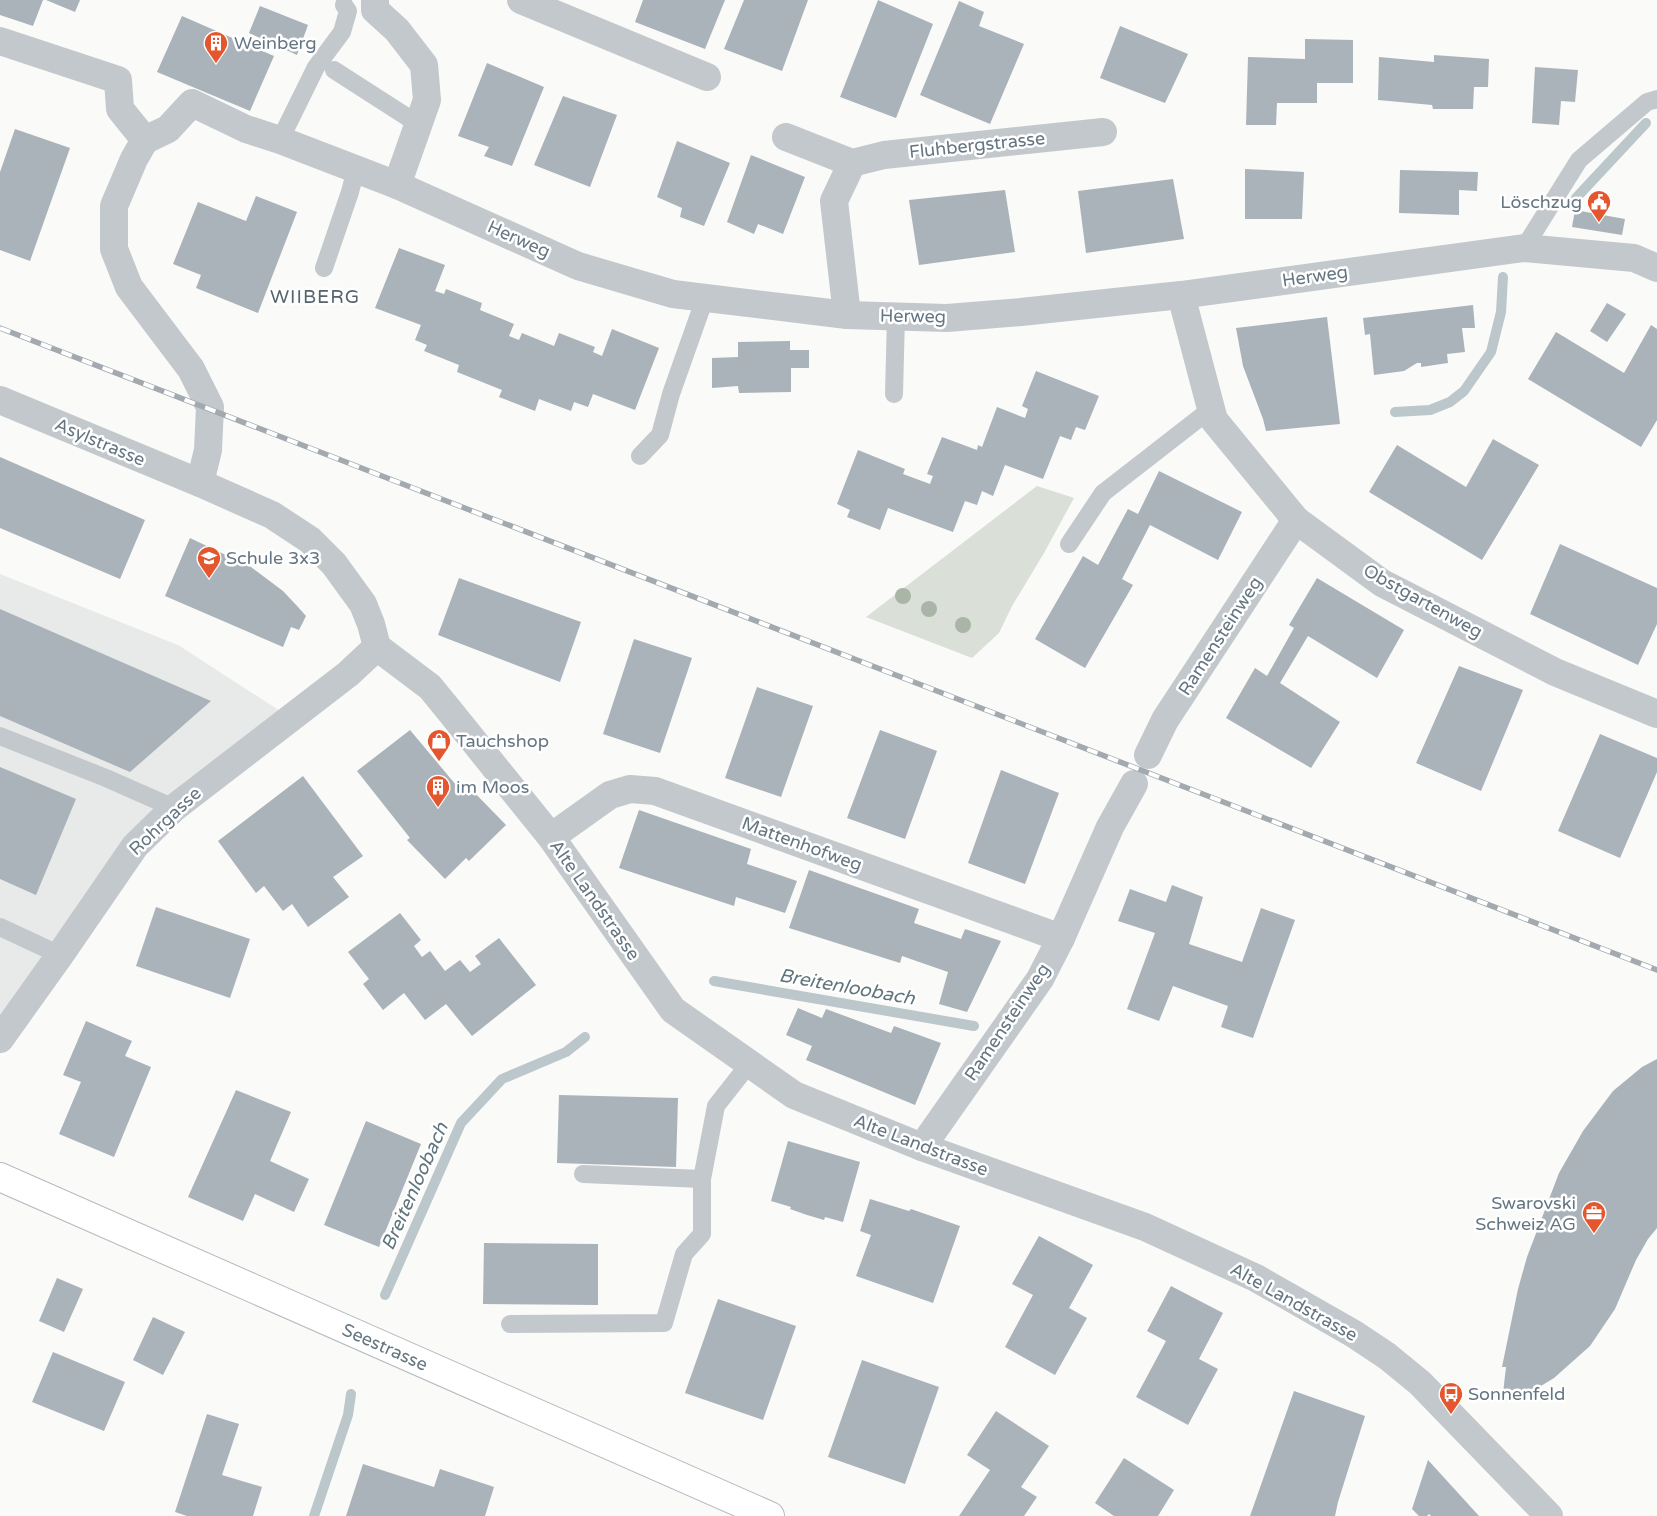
<svg xmlns="http://www.w3.org/2000/svg" width="1657" height="1516" viewBox="0 0 1657 1516" font-family="'Varela Round',sans-serif">
  <style>
    .built { fill: #e8e9e9 }
    .green { fill: #dadfd7 }
    .lines { fill: none; stroke-linecap: round; stroke-linejoin: round }
    .stream { stroke: #bbc7cb; stroke-width: 10 }
    .building { fill: #aab3b9 }
    .primary-casing { stroke: #b5babe; stroke-width: 30 }
    .service { stroke: #c3c8cc; stroke-width: 18 }
    .minor { stroke: #c3c8cc; stroke-width: 28 }
    .primary { stroke: #fff; stroke-width: 28 }
    .rail-casing { stroke: #a2aab0; stroke-width: 5.5 }
    .rail { stroke: #fff; stroke-width: 4; stroke-dasharray: 11; stroke-linecap: butt }
    .tree { fill: #aab4a7 }
    .labels { text-anchor: middle; stroke-width: 5; stroke-linejoin: round; paint-order: stroke }
    .poi-label { font-size: 18px; fill: #657683; stroke: #fff; text-anchor: start }
    .street-label { font-size: 18px; fill: #657683; stroke: #fff }
    .neighbourhood-label { font-size: 19px; letter-spacing: 1px; fill: #57646e; stroke: #fff }
    .water-label { font-size: 19px; font-style: italic; fill: #60757c; stroke: #fff }
  </style>
  <rect width="100%" height="100%" fill="#fafaf8"/>
  <!-- built -->
  <path class="built" d="M0,574l178,71 113,73 -117,90 -174,238z"/>
  <!-- green -->
  <path class="green" d="M1037,486l37,12 -30,55 -32,53 -13,27 -27,25 -106,-41z"/>
  <g class="lines">
    <!-- stream -->
    <g class="stream">
      <path d="M1576,198l70,-75"/>
      <path d="M1395,412l35,-2 20,-8 14,-11 27,-39 10,-40 2,-35"/>
      <path d="M714,981l260,45"/>
      <path d="M385,1295l76,-172 41,-44 64,-27 19,-15"/>
      <path d="M314,1516l34,-101 3,-21"/>
    </g>
  </g>
  <!-- building -->
  <g class="building">
    <path d="M0,0h43l-10,26 -33,-11z"/>
    <path d="M46,0h34l-5,12z"/>
    <path d="M643,0h82l-20,49 -70,-27z"/>
    <path d="M744,0h64l-26,71 -58,-22z"/>
    <path d="M878,0l55,24 -37,94 -56,-21z"/>
    <path d="M959,1l25,11 -5,14 45,18 -34,80 -70,-29z"/>
    <path d="M260,6l48,19 -11,30 -48,-22z"/>
    <path d="M182,16l92,40 -24,55 -93,-39z"/>
    <path d="M1120,26l68,28 -23,49 -65,-25z"/>
    <path d="M1305,39l48,1v43h-36v20h-40l-1,22h-30l2,-68 57,2z"/>
    <path d="M1434,55l55,4 -1,28h-14l-1,22h-40l-1,-4 -54,-5 1,-43 55,5z"/>
    <path d="M487,63l57,24 -32,79 -28,-10 5,-9 -31,-11z"/>
    <path d="M1535,67l43,3 -3,32 -14,-1 -2,24 -27,-2z"/>
    <path d="M563,96l54,19 -27,72 -56,-22z"/>
    <path d="M15,129l55,19 -40,113 -30,-11v-78z"/>
    <path d="M677,141l53,22 -26,63 -24,-9 2,-9 -25,-11z"/>
    <path d="M751,155l54,22 -22,57 -25,-10 -4,10 -27,-12z"/>
    <path d="M1245,169l59,3 -2,47h-57z"/>
    <path d="M1400,170l78,2 -1,19 -18,-1v25l-60,-2z"/>
    <path d="M1173,179l11,60 -98,14 -8,-62z"/>
    <path d="M1005,190l10,62 -96,13 -10,-65z"/>
    <path d="M256,196l41,16 -39,101 -62,-25 5,-13 -28,-11 25,-62 48,19z"/>
    <path d="M1575,210l50,9 -3,16 -50,-8z"/>
    <path d="M399,248l46,17 -10,26 9,3 2,-5 36,14 -2,7 34,14 -5,12 10,4 3,-7 32,13 5,-13 36,14 -2,5 9,4 10,-27 47,19 -24,62 -42,-16 -5,13 -14,-5 -3,9 -32,-12 -4,12 -36,-14 3,-7 -45,-18 2,-7 -35,-14 3,-6 -12,-5 6,-15 -46,-17z"/>
    <path d="M1607,303l19,11 -19,28 -17,-11z"/>
    <path d="M1473,305l2,23h-13l3,24 -18,2 1,9 -27,4v-4h-4l-13,8 -30,4 -4,-41 -5,1 -2,-17z"/>
    <path d="M1327,317l13,107 -74,7 -3,-12 -20,-53 -7,-38z"/>
    <path d="M1651,325l6,4v91l-16,27 -113,-68 28,-47 68,41z"/>
    <path d="M790,341v9h19v18h-18v24l-52,1 -1,-7 -26,2v-30l26,-1v-15z"/>
    <path d="M1036,371l63,25 -14,34 -9,-3 -5,13 -11,-4 -17,43 -38,-14 -12,31 -11,-5 -5,14 -12,-4 -12,31 -65,-24 -8,22 -33,-13 3,-7 -13,-6 21,-54 47,19 -2,5 27,10 3,-8 -6,-2 15,-37 35,13 1,-5 4,2 15,-40 28,11 3,-9 -6,-3z"/>
    <path d="M1493,439l46,26 -57,95 -113,-68 28,-47 69,42z"/>
    <path d="M0,457l145,63 -25,59 -120,-51z"/>
    <path d="M1159,471l83,41 -24,48 -68,-35 -28,54 11,6 -48,83 -50,-29 48,-83 15,9 30,-56 10,5z"/>
    <path d="M190,538l61,29 32,24 15,16 8,9 -7,14 -8,-3 -8,20 -118,-51z"/>
    <path d="M1560,544l97,44v36l-19,41 -108,-51z"/>
    <path d="M459,578l122,44 -21,60 -122,-47z"/>
    <path d="M1317,578l87,52 -27,48 -69,-42 -28,47 60,39 -29,46 -85,-50 29,-50 12,8 27,-48 -5,-3z"/>
    <path d="M0,609l211,92 -81,71 -130,-56z"/>
    <path d="M634,639l58,19 -32,95 -57,-19z"/>
    <path d="M1459,666l64,24 -42,101 -65,-28z"/>
    <path d="M757,687l56,19 -32,91 -56,-19z"/>
    <path d="M410,730l51,61 6,-6 39,40 -37,36 -3,-3 -21,21 -38,-39 3,-2 -53,-67z"/>
    <path d="M880,730l57,21 -32,88 -58,-21z"/>
    <path d="M1600,734l57,24v14l-37,86 -62,-27z"/>
    <path d="M0,767l76,32 -40,96 -36,-16z"/>
    <path d="M1001,770l58,23 -34,91 -57,-21z"/>
    <path d="M303,776l60,80 -30,21 16,20 -41,30 -16,-23 -9,7 -19,-25 -8,7 -38,-52z"/>
    <path d="M639,810l112,39 -4,15 50,17 -12,32 -49,-16 -2,9 -115,-38z"/>
    <path d="M809,870l110,39 -5,14 47,16 4,-10 36,12 -34,71 -28,-8 9,-32 -46,-16 -2,7 -111,-35z"/>
    <path d="M1172,885l31,12 -14,47 53,18 19,-54 34,12 -42,118 -32,-11 7,-21 -55,-20 -14,35 -32,-12 28,-76 -37,-12 12,-32 36,13z"/>
    <path d="M156,907l94,32 -20,59 -94,-32z"/>
    <path d="M400,913l21,27 -7,6 8,11 8,-6 15,20 15,-11 10,12 11,-8 -6,-8 24,-18 37,47 -64,51 -26,-32 -21,16 -21,-27 -21,17 -20,-26 6,-5 -21,-27z"/>
    <path d="M798,1008l24,10 4,-9 65,24 3,-7 47,17 -26,62 -109,-45 6,-14 -26,-11z"/>
    <path d="M86,1021l46,20 -7,15 26,11 -37,90 -55,-23 22,-52 -18,-7z"/>
    <path d="M1657,1059v169l-9,11 -12,21 -21,49 -25,37 -36,32 -23,14 -29,10 4,-35h-4l16,-78 9,-32 32,-84 24,-42 30,-40 29,-24z"/>
    <path d="M236,1090l55,22 -21,49 39,18 -15,33 -39,-18 -12,27 -55,-24z"/>
    <path d="M559,1095l119,3 -2,69 -119,-4z"/>
    <path d="M366,1121l55,23 -42,103 -55,-22z"/>
    <path d="M788,1141l72,21 -17,60 -18,-5 -1,3 -17,-5 -17,-6 1,-2 -20,-6z"/>
    <path d="M870,1199l39,12 2,-2 49,17 -27,77 -77,-27 15,-41 -11,-4z"/>
    <path d="M1039,1236l54,29 -24,43 18,10 -32,57 -50,-28 28,-52 -21,-11z"/>
    <path d="M484,1243l114,1v61l-115,-1z"/>
    <path d="M57,1278l26,11 -19,43 -25,-11z"/>
    <path d="M1171,1286l52,27 -24,46 19,10 -30,56 -52,-28 30,-56 -19,-10z"/>
    <path d="M718,1299l78,27 -33,94 -78,-27z"/>
    <path d="M153,1317l32,15 -22,43 -30,-15z"/>
    <path d="M53,1352l72,30 -21,49 -72,-29z"/>
    <path d="M862,1360l77,27 -34,97 -77,-27z"/>
    <path d="M1294,1391l71,25 -27,86 -3,14h-85z"/>
    <path d="M996,1411l53,35 -28,41 16,10 -13,19h-65l31,-46 -23,-15z"/>
    <path d="M207,1414l32,10 -17,51 40,12 -9,29h-66l-12,-4z"/>
    <path d="M1124,1458l50,32 -16,26h-44l-19,-13z"/>
    <path d="M1428,1460l51,56h-48l-2,-2 -2,2h-8l-7,-7z"/>
    <path d="M363,1464l71,23 6,-18 54,18 -9,29h-139z"/>
  </g>
  <g class="lines">
    <!-- primary casing -->
    <g class="primary-casing">
      <path id="primary" d="M0,1177l770,339"/>
    </g>
    <!-- service -->
    <g class="service">
      <path d="M334,70l84,54"/>
      <path d="M280,140l36,-73 26,-35 6,-21 -4,-6"/>
      <path d="M1524,248l55,-88 68,-58 10,-3"/>
      <path d="M324,268l26,-76 6,-23"/>
      <path d="M894,394l2,-78"/>
      <path d="M640,456l20,-21 11,-41 34,-96"/>
      <path d="M1069,544l34,-51 108,-84"/>
      <path d="M0,736l106,42 68,30"/>
      <path d="M0,927l60,28"/>
      <path d="M583,1174l119,5 14,-73 33,-42"/>
      <path d="M510,1324l154,-1 20,-69 18,-20v-55"/>
    </g>
    <!-- minor -->
    <g class="minor">
      <path d="M375,0v10l22,20 27,35 3,35 -30,85"/>
      <path d="M521,0l186,77"/>
      <path d="M0,41l118,39 2,29 25,31"/>
      <path d="M786,137l66,26 32,-8 219,-23"/>
      <path d="M145,140l23,-11 24,-26 54,26 34,11 117,45 181,81 95,28 174,21 100,3 74,-6 160,-17 343,-47 110,10 23,10"/>
      <path d="M145,140l-11,19 -20,47v43l15,38 62,82 19,38 -2,43 -8,33"/>
      <path d="M1181,295l33,125 82,100 86,63 173,89 102,42"/>
      <path d="M847,315l-13,-114 18,-38"/>
      <path d="M0,400l200,83 72,32 38,25 24,24 29,40 8,20 6,23 53,40 18,22 103,128 122,173 121,85 128,52 223,80 111,51 98,56 33,22 33,27 129,133"/>
      <path d="M1148,755l17,-35 131,-200"/>
      <path d="M551,837l59,-42 20,-6 25,2 406,147"/>
      <path d="M0,1039l60,-84 75,-109 39,-38 174,-134 29,-27"/>
      <path d="M922,1147l118,-168 21,-41 49,-111 24,-43"/>
    </g>
    <!-- primary -->
    <use href="#primary" class="primary"/>
    <!-- rail casing -->
    <g class="rail-casing">
      <path id="rail" d="M0,328l1657,642"/>
    </g>
    <!-- rail -->
    <use href="#rail" class="rail"/>
  </g>
  <!-- trees -->
  <g class="tree">
    <circle cx="903" cy="596" r="8"/>
    <circle cx="929" cy="609" r="8"/>
    <circle cx="963" cy="625" r="8"/>
  </g>
  <!-- icons -->
  <defs>
    <g id="building-pin" transform="scale(1.25)"><path d="M0 17L-7.5 6A9.5 9.5 0 1 1 7.5 6Z" fill="#e4572e" stroke="#fff"/><path d="M-4-6H4V6H1V3H-1V6H-4ZM-2.5-4.3h1.7v1.8h-1.7ZM.8-4.3h1.7v1.8H.8ZM-2.5-1h1.7V.8h-1.7ZM.8-1h1.7V.8H.8Z" fill="#fff"/></g>
    <g id="civic-pin" transform="scale(1.25)"><path d="M0 17L-7.5 6A9.5 9.5 0 1 1 7.5 6Z" fill="#e4572e" stroke="#fff"/><path d="M-.6-6.5H3V-4.5H.6V-3L4-1V1h2V6H-6V1h2V-1L-.6-3ZM-1.2 2.5V6h2.4V2.5Z" fill="#fff"/></g>
    <g id="school-pin" transform="scale(1.25)"><path d="M0 17L-7.5 6A9.5 9.5 0 1 1 7.5 6Z" fill="#e4572e" stroke="#fff"/><path d="M0-5L7-2L0 1L-7-2ZM-4 1L0 2.5L4 1V4Q0 6-4 4Z" fill="#fff"/></g>
    <g id="shop-pin" transform="scale(1.25)"><path d="M0 17L-7.5 6A9.5 9.5 0 1 1 7.5 6Z" fill="#e4572e" stroke="#fff"/><path d="M-5-2.5h2.3a2.7 3.5 0 0 1 5.4 0H5L5.5 6h-11ZM-1.5-2.5h3a1.5 2.3 0 0 0-3 0Z" fill="#fff"/></g>
    <g id="office-pin" transform="scale(1.25)"><path d="M0 17L-7.5 6A9.5 9.5 0 1 1 7.5 6Z" fill="#e4572e" stroke="#fff"/><path d="M-6-3h4V-5.5h4V-3h4V5H-6ZM-1-4.5V-3h2v-1.5ZM-6 0V1H6V0Z" fill="#fff"/></g>
    <g id="bus-pin" transform="scale(1.25)"><path d="M0 17L-7.5 6A9.5 9.5 0 1 1 7.5 6Z" fill="#e4572e" stroke="#fff"/><path d="M-5-6H5V4H4V6H2V4H-2V6H-4V4H-5ZM-3.5-4V0h7V-4ZM-3.5 1.2v1.5H-2V1.2ZM2 1.2v1.5H3.5V1.2Z" fill="#fff"/></g>
  </defs>
  <g fill-rule="evenodd">
    <use href="#building-pin" x="216" y="43"/>
    <use href="#civic-pin" x="1599" y="202"/>
    <use href="#school-pin" x="209" y="558"/>
    <use href="#shop-pin" x="439" y="741"/>
    <use href="#building-pin" x="438" y="787"/>
    <use href="#office-pin" x="1594" y="1213"/>
    <use href="#bus-pin" x="1451" y="1394"/>
  </g>
  <g class="labels">
    <!-- poi labels -->
    <g class="poi-label">
      <text x="234" y="49">Weinberg</text>
      <text x="1582" y="208" text-anchor="end">Löschzug</text>
      <text x="226" y="564">Schule 3x3</text>
      <text x="456" y="747">Tauchshop</text>
      <text x="456" y="793">im Moos</text>
      <text x="1576" y="1209" text-anchor="end">Swarovski<tspan x="1576" dy="21">Schweiz AG</tspan></text>
      <text x="1468" y="1400">Sonnenfeld</text>
    </g>
    <!-- street labels -->
    <g class="street-label">
      <text transform="translate(977 145) rotate(-6)" y="6">Fluhbergstrasse</text>
      <text transform="translate(519 239) rotate(24)" y="6">Herweg</text>
      <text transform="translate(1315 276) rotate(-8)" y="6">Herweg</text>
      <text transform="translate(913 316) rotate(1)" y="6">Herweg</text>
      <text transform="translate(100 442) rotate(23)" y="6">Asylstrasse</text>
      <text transform="translate(1423 601) rotate(29)" y="6">Obstgartenweg</text>
      <text transform="translate(1220 636) rotate(-57)" y="6">Ramensteinweg</text>
      <text transform="translate(165 821) rotate(-43)" y="6">Rohrgasse</text>
      <text transform="translate(802 844) rotate(20)" y="6">Mattenhofweg</text>
      <text transform="translate(595 900) rotate(55)" y="6">Alte Landstrasse</text>
      <text transform="translate(1007 1022) rotate(-56)" y="6">Ramensteinweg</text>
      <text transform="translate(921 1145) rotate(21)" y="6">Alte Landstrasse</text>
      <text transform="translate(1294 1302) rotate(29)" y="6">Alte Landstrasse</text>
      <text transform="translate(385 1347) rotate(24)" y="6">Seestrasse</text>
    </g>
    <!-- neighbourhood labels -->
    <g class="neighbourhood-label">
      <text x="315" y="303">WIIBERG</text>
    </g>
    <!-- water labels -->
    <g class="water-label">
      <text transform="translate(847 986) rotate(10)" y="7">Breitenloobach</text>
      <text transform="translate(414 1186) rotate(-66)" y="7">Breitenloobach</text>
    </g>
  </g>
</svg>
